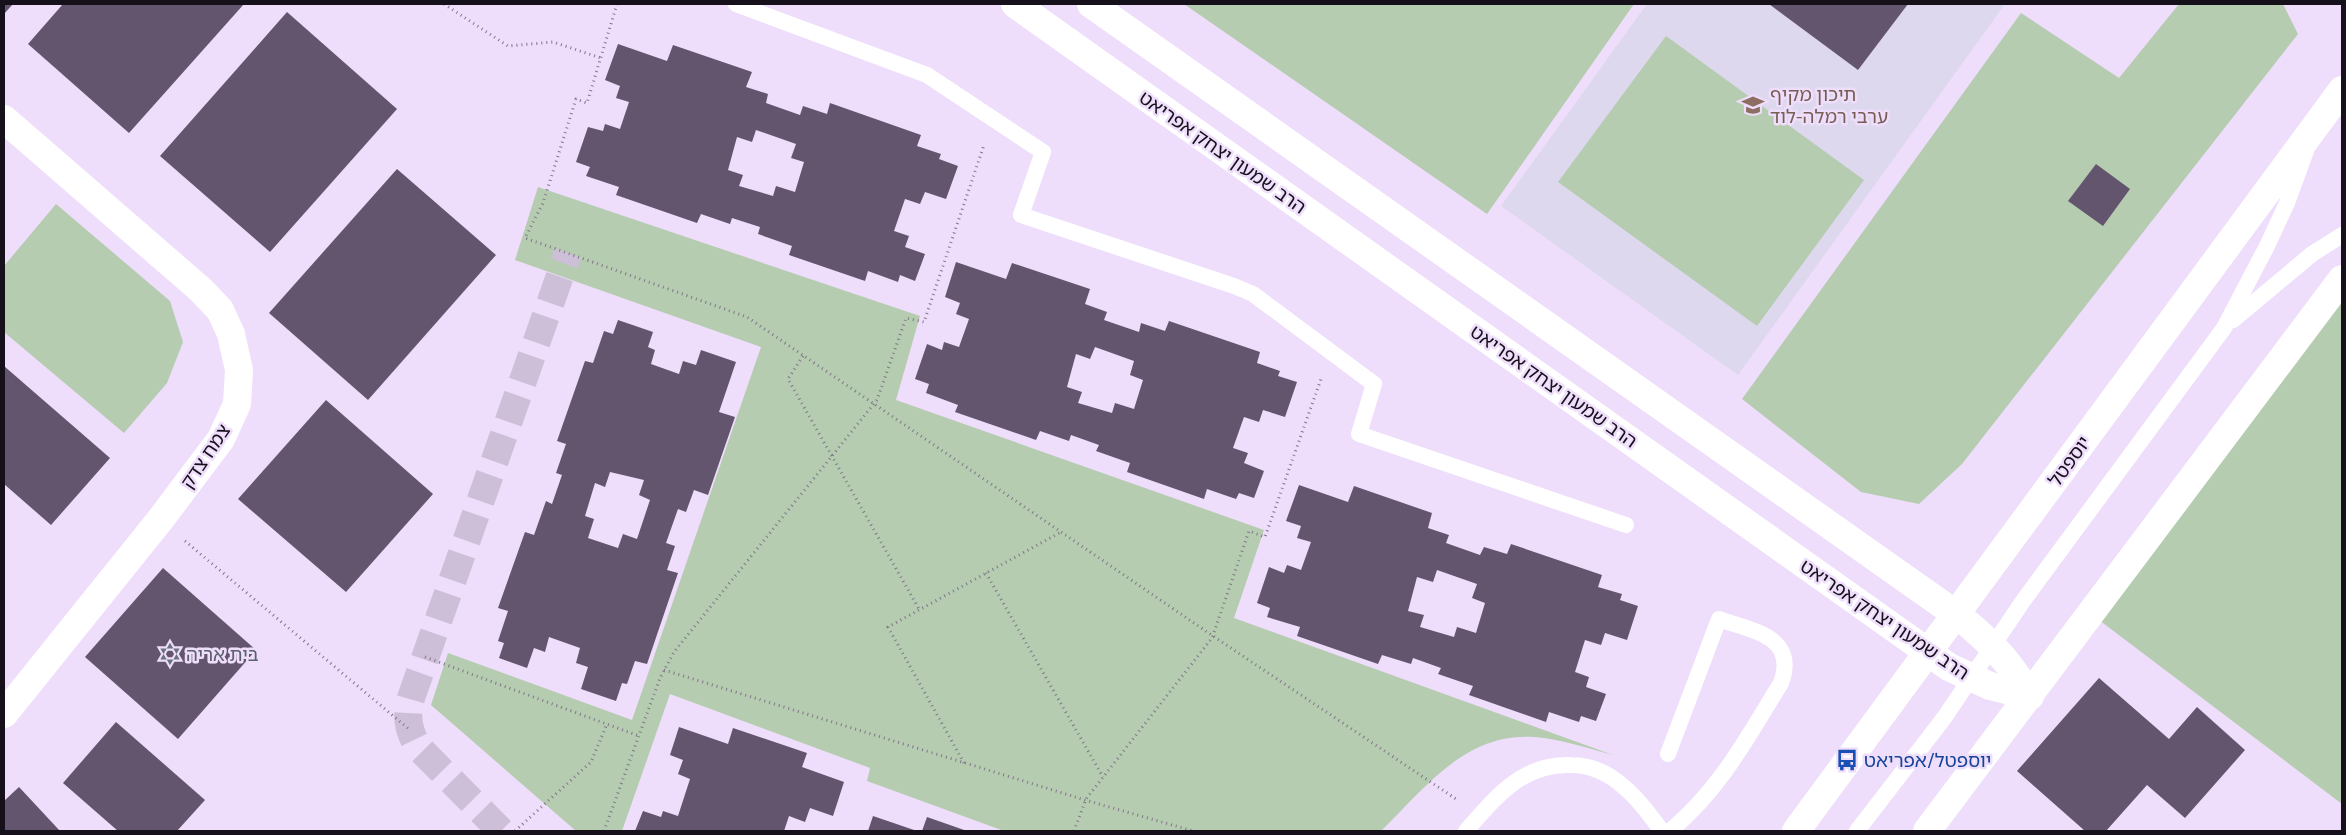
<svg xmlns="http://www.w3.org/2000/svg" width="2346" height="835" viewBox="0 0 2346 835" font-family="Karla,'Noto Sans Hebrew',sans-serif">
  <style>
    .education { fill: #ddd8ed }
    .green { fill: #b5ccb0 }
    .building { fill: #63556d; fill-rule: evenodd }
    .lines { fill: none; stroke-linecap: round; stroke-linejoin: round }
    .street-tunnel { stroke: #cebfd9; stroke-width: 28; stroke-dasharray: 28 14; stroke-linecap: butt }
    .path { stroke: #817689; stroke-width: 3; stroke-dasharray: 1 4; stroke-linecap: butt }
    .lane { stroke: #fff; stroke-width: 16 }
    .street { stroke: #fff; stroke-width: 28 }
    .secondary { stroke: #fff; stroke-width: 28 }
    .labels { text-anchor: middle; stroke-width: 5; stroke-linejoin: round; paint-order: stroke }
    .education-label { font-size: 19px; fill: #785e54; stroke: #eedefb; text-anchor: start }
    .street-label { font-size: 19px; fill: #16101a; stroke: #eedefb }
    .worship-label { font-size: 19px; fill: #5b616d; stroke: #eedefb; text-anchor: start }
    .transit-label { font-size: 19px; fill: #164399; stroke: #eedefb; text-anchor: start }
  </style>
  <rect width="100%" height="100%" fill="#eedefb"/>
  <!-- education -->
  <path class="education" d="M1647,4h358l-267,371 -237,-169z"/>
  <!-- green -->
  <g class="green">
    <path d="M1184,4h450l-147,210z"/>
    <path d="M2179,4h104l15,30 -336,430 -43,40 -58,-12 -119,-93 279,-386 98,65z"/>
    <path d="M1666,36l198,144 -107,146 -199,-144z"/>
    <path d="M538,187l382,129 -24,84 368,130 -30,88 379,137c-26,-7 -52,-16 -79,-18 -68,-5 -109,51 -153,94h-377l-137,-50 3,-13 -200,-74 -48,137h-46l-145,-126 17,-52 184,67 129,-373 -246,-87z"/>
    <path d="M56,204l114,97 13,41 -16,41 -43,50 -120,-101v-66z"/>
    <path d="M2342,301v503l-243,-184z"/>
  </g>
  <!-- building -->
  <g class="building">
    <path d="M4,4h9l-9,10z"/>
    <path d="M63,4h181l-115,129 -101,-89z"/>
    <path d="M1769,4h139l-50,66z"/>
    <path d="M287,12l110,97 -127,143 -110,-96z"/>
    <path d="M618,44l49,17 6,-16 79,27 -6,15 22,7 -2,9 34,12 3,-9 24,8 3,-11 91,32 -4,11 24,8 -2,5 19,7 -12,33 -21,-7 -5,12 -15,-5 -11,32 15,5 -4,11 20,7 -10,27 -15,-6 -2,7 -30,-11 -3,10 -76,-26 3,-9 -34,-12 2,-7 -28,-9 -2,6 -29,-10 -4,9 -81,-28 3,-8 -33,-11 4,-9 -14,-5 12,-35 15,4 2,-7 15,5 9,-27 -13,-4 4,-12 -15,-6zM756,130l40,14 -5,14 13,4 -9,30 -19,-6 -3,10 -34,-10 4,-11 -15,-5 9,-33 15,5z"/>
    <path d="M2096,164l34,25 -27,37 -35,-25z"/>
    <path d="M397,169l99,86 -128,145 -99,-87z"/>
    <path d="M956,262l50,17 6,-16 78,26 -5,15 22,8 -3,8 35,12 2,-9 24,8 4,-10 91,31 -3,11 23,8 -2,5 19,6 -12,35 -22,-7 -4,12 -15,-5 -11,31 15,5 -4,10 20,8 -10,27 -15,-5 -3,6 -29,-10 -3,10 -77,-27 3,-9 -34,-12 3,-6 -28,-10 -2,6 -29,-10 -4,9 -81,-28 3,-7 -32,-12 3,-9 -14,-5 12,-35 15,6 2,-8 15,5 10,-28 -13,-5 4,-11 -15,-6zM1095,347l39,14 -4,14 13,5 -9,29 -19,-6 -3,10 -34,-10 4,-11 -15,-5 9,-33 14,5z"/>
    <path d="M618,320l35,12 -5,15 7,3 -4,14 28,10 4,-13 13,4 5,-15 35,12 -17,50 16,5 -27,78 -14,-5 -8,22 -8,-3 -12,34 9,3 -8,24 11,3 -31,91 -12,-3 -8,23 -5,-1 -6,18 -35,-12 7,-22 -12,-4 4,-15 -31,-11 -4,15 -11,-4 -7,20 -28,-10 5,-15 -6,-2 10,-30 -10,-3 27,-76 9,3 12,-34 6,3 10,-29 -6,-2 10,-29 -9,-3 28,-80 8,2 11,-32 9,3zM610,472l34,8 -5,15 11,5 -13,39 -14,-5 -5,14 -30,-10 6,-19 -9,-3 10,-33 10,4z"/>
    <path d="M4,366l106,92 -59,67 -47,-41z"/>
    <path d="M326,400l107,94 -87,98 -108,-93z"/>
    <path d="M1299,485l49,17 6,-16 78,27 -4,15 21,7 -3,8 34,12 4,-8 23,7 4,-10 91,31 -4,12 24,7 -2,6 18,6 -11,34 -22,-7 -4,12 -16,-5 -10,32 14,5 -3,10 20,7 -10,27 -15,-5 -2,6 -30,-10 -3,10 -77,-27 4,-9 -35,-12 3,-6 -28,-10 -2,6 -29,-9 -4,9 -81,-28 3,-9 -33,-10 3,-9 -13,-5 12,-36 15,6 3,-8 14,5 10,-28 -14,-4 4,-12 -15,-5zM1437,570l40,14 -5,14 13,5 -9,30 -19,-6 -3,10 -34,-10 4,-12 -16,-4 9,-34 16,5z"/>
    <path d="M163,568l93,82 -78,89 -93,-82z"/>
    <path d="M2099,678l70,61 28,-32 48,43 -60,68 -38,-33 -41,46h-21l-68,-60z"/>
    <path d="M116,722l89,78 -28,31h-59l-55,-48z"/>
    <path d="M679,727l49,17 5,-16 74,25 -5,14 42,15 -11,34 -23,-8 -5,14 -16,-6 -5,15h-149l8,-20 18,6 2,-6 15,5 12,-37 -12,-5 5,-14 -13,-5z"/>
    <path d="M19,787l41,44h-56v-30z"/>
    <path d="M873,816l44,15h-49z"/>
    <path d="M927,817l40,14h-45z"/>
  </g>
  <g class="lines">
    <!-- street-tunnel -->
    <path class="street-tunnel" d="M501,831l-83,-84c-10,-17 -13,-32 -6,-52l156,-442"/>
    <!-- path -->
    <g class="path">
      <path d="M444,4l64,42 45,-4 48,16"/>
      <path d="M617,4l-30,99 -11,-4 -33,104 -18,35 222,79 466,319 243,163"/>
      <path d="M803,356l-15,23 131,230"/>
      <path d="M185,541l225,189"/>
      <path d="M986,573l117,204"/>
      <path d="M425,657l214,79"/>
      <path d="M664,670l421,130 108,31"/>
      <path d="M964,763l-76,-136 173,-95"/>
      <path d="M515,831l76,-69 16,-38"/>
      <path d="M604,831l56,-153 14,-26 203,-252 29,-82 18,4 60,-177"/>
      <path d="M1074,831l12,-32 126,-161 37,-107 16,6 56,-158"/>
    </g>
    <!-- lane -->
    <g class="lane">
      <path d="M736,4l191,71 116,77 -22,63 213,71 19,8 121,90 -15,50 267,91"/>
      <path d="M2233,320l79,-66 30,-19"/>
      <path d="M1668,754l51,-135c33,12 79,17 62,64 -34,55 -60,105 -111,148"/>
      <path d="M1466,831c29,-33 56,-68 105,-66 20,0 39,9 54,23 15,12 25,28 37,43"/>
      <path d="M1857,831l87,-113 79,-117 201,-273 43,-82 20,-43 19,-52"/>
    </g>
    <!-- street -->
    <path class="street" d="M4,119l197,171 19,20 11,24 8,36 -2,34 -16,35 -61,81 -156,194"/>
    <!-- secondary -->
    <g class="secondary">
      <path d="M1015,4l934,663 41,19 40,10"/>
      <path d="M1091,4l866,611c33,26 51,45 73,81"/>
      <path d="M1796,831l546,-741"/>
      <path d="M1927,831l415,-552"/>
    </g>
  </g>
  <!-- icons -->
  <defs>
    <g id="school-bare" transform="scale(1.725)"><path d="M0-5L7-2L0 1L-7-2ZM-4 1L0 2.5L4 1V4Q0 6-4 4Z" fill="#8d6e63" stroke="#eedefb" stroke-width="2.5" paint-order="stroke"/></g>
    <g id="synagogue-bare" transform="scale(1.725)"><path d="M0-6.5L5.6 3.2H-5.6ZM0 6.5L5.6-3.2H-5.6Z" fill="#6b7280" stroke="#eedefb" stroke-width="2.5" paint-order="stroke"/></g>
    <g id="bus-bare" transform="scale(1.725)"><path d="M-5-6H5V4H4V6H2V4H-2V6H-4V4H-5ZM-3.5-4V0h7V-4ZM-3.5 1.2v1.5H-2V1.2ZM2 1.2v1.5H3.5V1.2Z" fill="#1a4fb4" stroke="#eedefb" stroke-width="2.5" paint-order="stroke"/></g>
  </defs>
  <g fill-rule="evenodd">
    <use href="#school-bare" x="1753" y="105"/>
    <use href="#synagogue-bare" x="170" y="654"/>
    <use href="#bus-bare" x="1847" y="760"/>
  </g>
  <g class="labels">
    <!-- education labels -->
    <g class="education-label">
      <text x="1770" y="101">תיכון מקיף<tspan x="1770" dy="22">ערבי רמלה-לוד</tspan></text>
    </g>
    <!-- street labels -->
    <g class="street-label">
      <text transform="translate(1223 152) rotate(35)" y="7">הרב שמעון יצחק אפריאט</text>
      <text transform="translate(1554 386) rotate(35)" y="7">הרב שמעון יצחק אפריאט</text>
      <text transform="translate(205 456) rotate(-56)" y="7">צמח צדק</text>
      <text transform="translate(2069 461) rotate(-54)" y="7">יוספטל</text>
      <text transform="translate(1885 619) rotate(34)" y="7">הרב שמעון יצחק אפריאט</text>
    </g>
    <!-- worship labels -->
    <g class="worship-label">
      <text x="186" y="661">בית אריה</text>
    </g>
    <!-- transit labels -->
    <g class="transit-label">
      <text x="1864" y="767">יוספטל/אפריאט</text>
    </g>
  </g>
  <!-- border -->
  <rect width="2346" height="835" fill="none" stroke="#16101a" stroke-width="10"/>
</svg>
